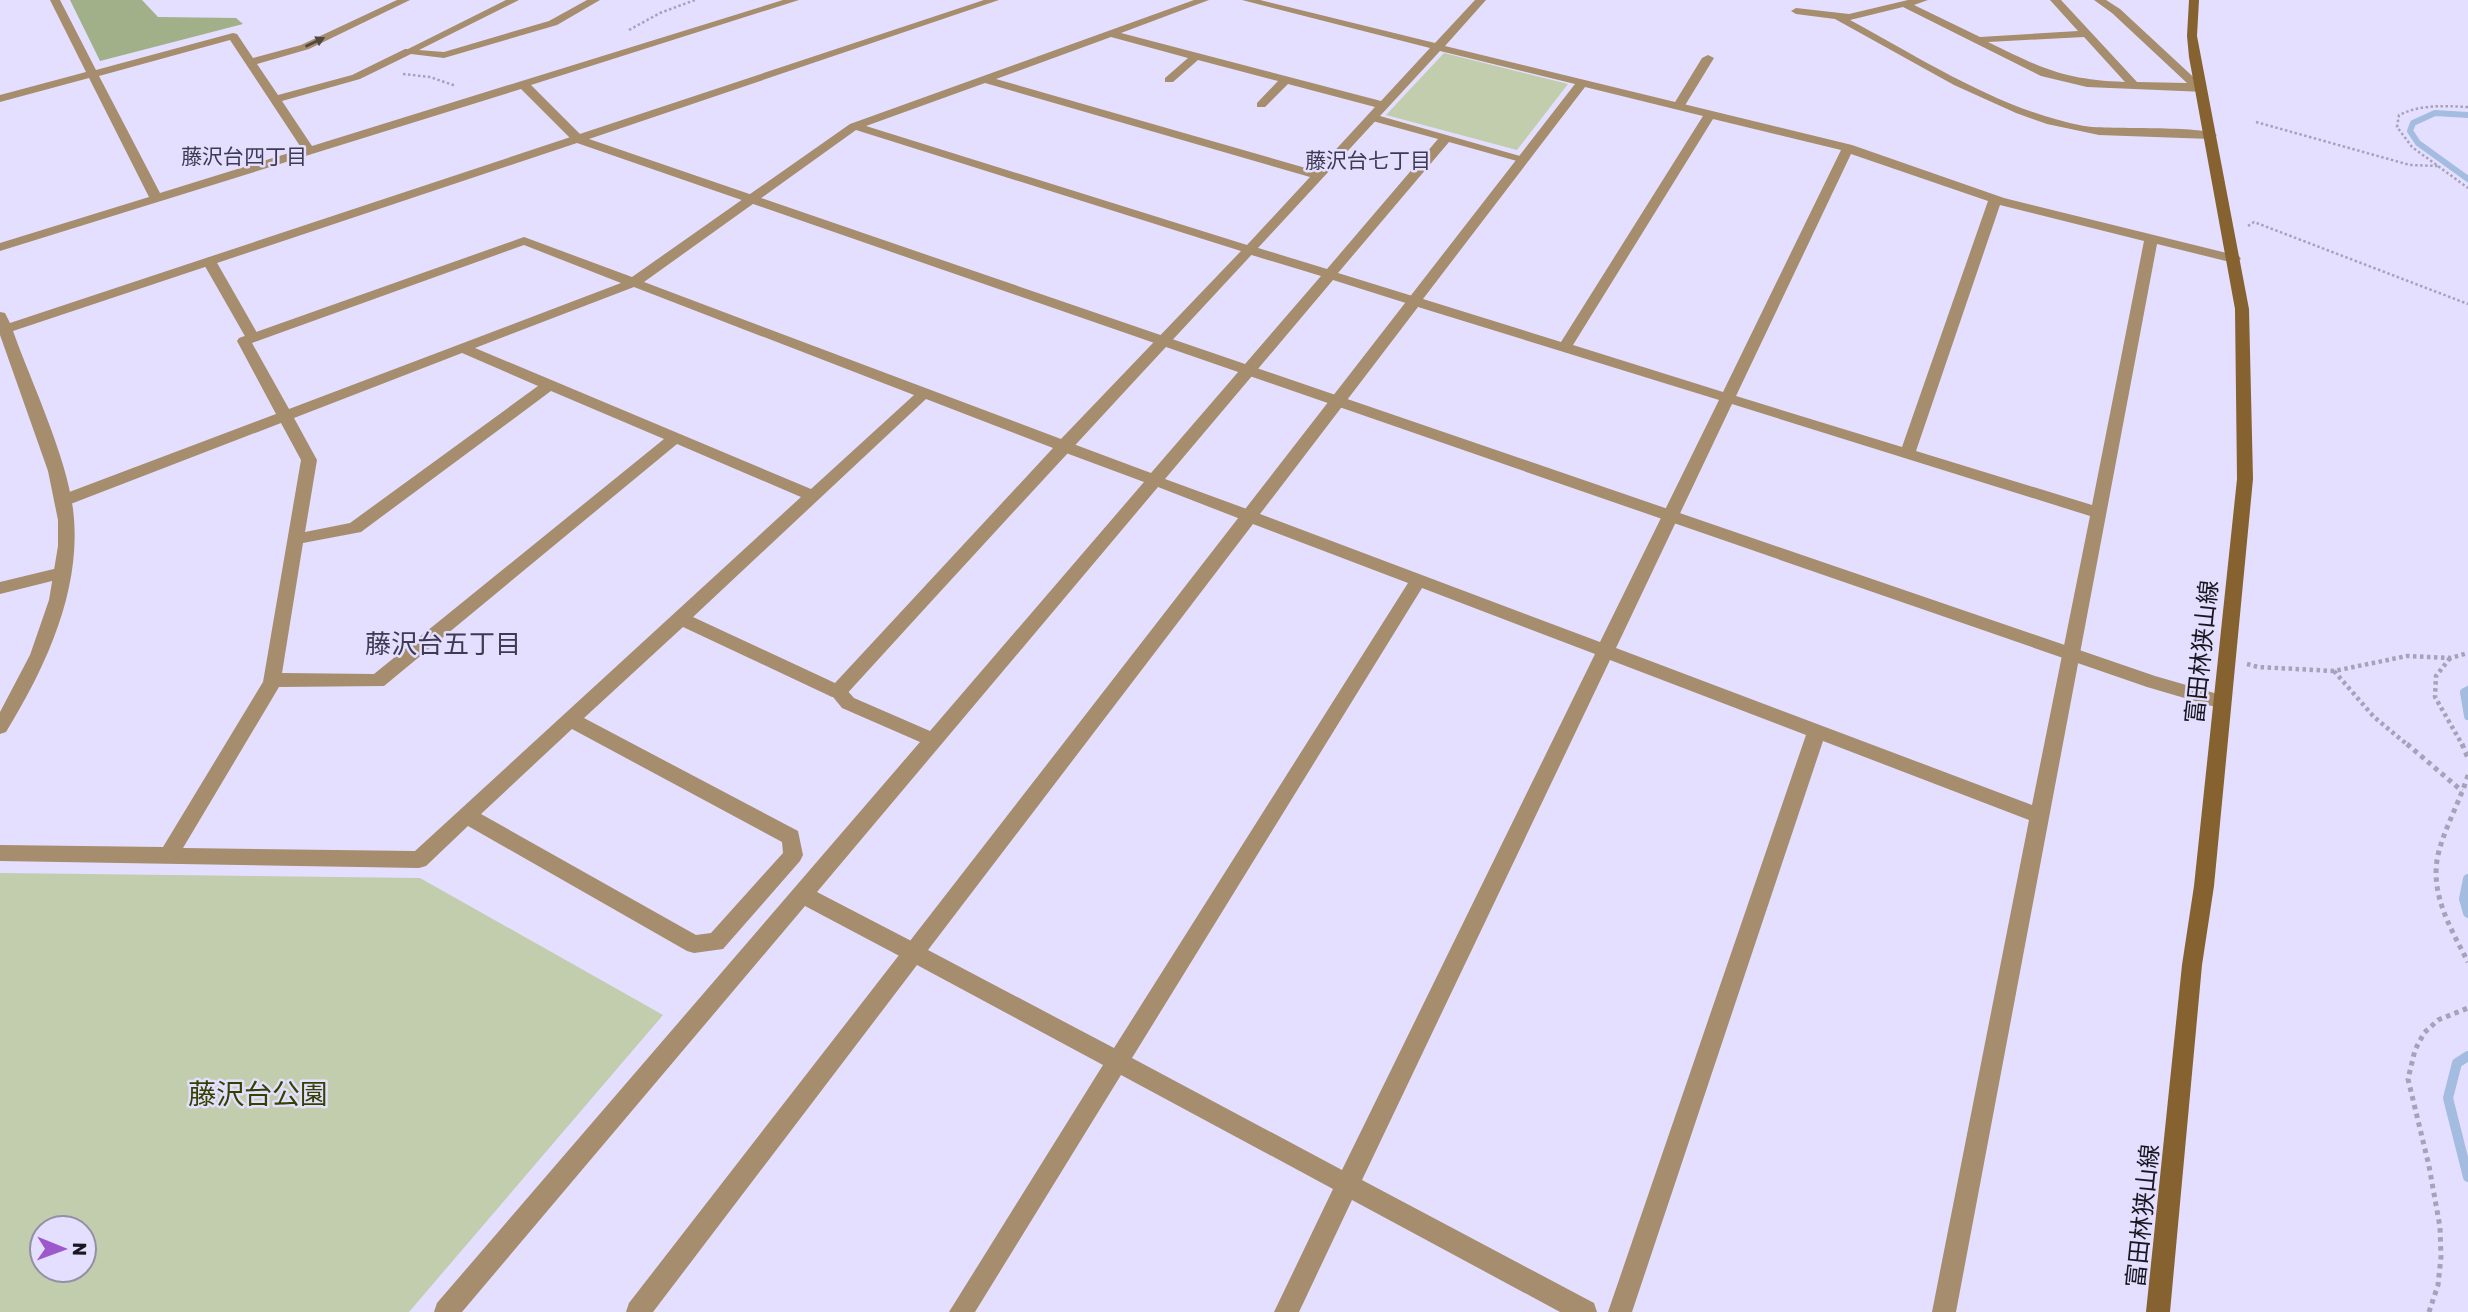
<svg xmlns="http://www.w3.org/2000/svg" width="2468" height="1312" viewBox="0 0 2468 1312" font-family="Rubik,'Noto Sans JP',sans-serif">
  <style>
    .green { fill: #c1cdad; fill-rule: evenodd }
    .forest { fill: #a1b088 }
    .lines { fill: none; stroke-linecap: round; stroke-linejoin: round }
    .stream-far2 { stroke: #a4bce0; stroke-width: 6 }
    .stream-far1 { stroke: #a4bce0; stroke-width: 8 }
    .stream { stroke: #a4bce0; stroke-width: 10 }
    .path-far2 { stroke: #a5a2ba; stroke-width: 2.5; stroke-dasharray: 2.5 2.5; stroke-linecap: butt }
    .path-far1 { stroke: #a5a2ba; stroke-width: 4.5; stroke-dasharray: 3.5 3.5; stroke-linecap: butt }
    .path { stroke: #a5a2ba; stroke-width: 5; stroke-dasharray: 4.5 4.5; stroke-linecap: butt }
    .service { fill: #a58d6d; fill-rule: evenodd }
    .pedestrian { fill: #a58d6d; fill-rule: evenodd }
    .minor { fill: #a58d6d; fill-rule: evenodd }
    .tertiary { fill: #a58d6d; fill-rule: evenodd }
    .secondary { fill: #866231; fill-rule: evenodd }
    .oneway { fill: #514740 }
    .labels { text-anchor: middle; stroke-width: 5; stroke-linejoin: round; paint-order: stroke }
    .far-neighbourhood-label { font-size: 21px; fill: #3e3a52; stroke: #e4dffe }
    .street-label { font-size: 24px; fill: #191822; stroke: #e4dffe }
    .neighbourhood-label { font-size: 26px; fill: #3e3a52; stroke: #e4dffe }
    .near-park-label { font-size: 28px; fill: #324300; stroke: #e4dffe }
  </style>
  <rect width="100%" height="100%" fill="#e4dffe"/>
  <!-- green -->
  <g class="green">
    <path d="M1444,53l124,31 -51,66 -131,-35z"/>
    <path d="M0,873l420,5 243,137 -254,297h-409zM84,1228v42h-42v-42z"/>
  </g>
  <!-- forest -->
  <path class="forest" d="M70,0h72l16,17 78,1 7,6 -143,37z"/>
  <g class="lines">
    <!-- stream-far2 -->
    <path class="stream-far2" d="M2468,115l-33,-2 -22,10 -3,8 8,12 50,36"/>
    <!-- stream-far1 -->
    <path class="stream-far1" d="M2468,690l-4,2 4,24"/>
    <!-- stream -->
    <g class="stream">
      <path d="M2468,879l-4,20 4,14"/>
      <path d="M2468,1056l-11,7 -9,35 20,79"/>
    </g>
    <!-- path-far2 -->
    <g class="path-far2">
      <path d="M629,30l31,-17 35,-13"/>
      <path d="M403,74l27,3 26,9"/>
      <path d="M2468,107c-25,-1 -46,-3 -69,8l-2,12 15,20 56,41"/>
      <path d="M2256,122l154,43 28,1"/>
      <path d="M2248,226l6,-4 214,82"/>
    </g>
    <!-- path-far1 -->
    <g class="path-far1">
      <path d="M2450,658l-14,18 -1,21 28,49"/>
      <path d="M2247,664l11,3 76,4 73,-15 44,2 17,-5"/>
      <path d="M2334,671l40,46 35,29"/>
    </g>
    <!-- path -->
    <g class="path">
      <path d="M2407,744l55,47"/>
      <path d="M2462,744l6,14"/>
      <path d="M2468,775c-8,26 -22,50 -29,76 -11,40 11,76 29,111"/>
      <path d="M2429,1312l9,-27 3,-28 -1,-30 -11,-61 -21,-87 7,-29 9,-17 14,-13 30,-12"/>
    </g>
    <!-- service -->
    <g class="service">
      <path d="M1708,55l6,3 -30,49 -10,2 -2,-2 30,-49z"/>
      <path d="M62,567l8,6 -2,4 -68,17v-12z"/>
    </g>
    <!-- pedestrian -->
    <g class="pedestrian">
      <path d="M1373,114l157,45 -6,4 -75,-21 -111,131 81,25v6h-10l-76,-24 -168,199 90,33 2,4 -2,4h-12l-85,-33 -341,405 104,54 3,7 -3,7 -7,2 -7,-2 -102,-54 -343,406h-28l3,-9 483,-561 -78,-34 -13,-16 3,-5h12l10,11 76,33 214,-249 -86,-32 -3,-4 3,-4h10l83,31 170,-197 -76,-23v-6h10l72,22 111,-130 -69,-19 -2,-2z"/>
      <path d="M209,257l7,4 44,77 -2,3h-10l-2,-3 -44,-77z"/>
    </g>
    <!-- minor -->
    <g class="minor">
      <path d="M50,0h10l36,70 137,-37 4,1 16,24 48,-13 96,-45h13l-101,49 -52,15 21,31 74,-20 53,-26 39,3 105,-31 38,-21h13l-43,25 -113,33 -33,-4 -51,25 -78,22 30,45 471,-146h16l-268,85 51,51v6h-8l-53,-53 -521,162v-8l149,-46 -60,-119 -89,24v-7l86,-23zM230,40l72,109 -142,44 -61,-117z"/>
      <path d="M1194,0h15l-88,33 260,68 49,-53 -188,-48h18l175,43 40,-43h11l-41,46 407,99 152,53 235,58 2,3 -7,4 -77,-19 -201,1068h-24l97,-492 -206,-79 -191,571h-24l198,-577 -196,-75 -248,520 232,123 3,9h-37l-208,-112 -53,112h-25l59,-123 -212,-114 -146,237h-26l154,-247 -186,-100 -264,347h-27l3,-9 946,-1219 -135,-33c-196,213 -399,429 -596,646h-12l-149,-70 -99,91 214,113 5,24 -3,6 -77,88 -29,4 -7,-2 -219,-125 -42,40 -7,2 -419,-7v-16l163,2 100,-165 38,-222 -20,-37 -213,82 -6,1 -8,-5 2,-4 220,-83 -39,-73 2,-3 285,-101 108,40 218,-153zM1111,37l77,21 -23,20v4h8l25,-22 80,21 -21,22v4h8l23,-23 87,23 -59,64 -320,-92zM985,83l325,94 -63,68 -381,-119zM1585,87l118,29 -142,226 -138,-43zM1713,119l128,31 -118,242 -150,-47zM856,130l385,121 -180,188 -417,-157zM1851,154l137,47 -86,246 -166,-51zM2000,205l144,36 -52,264 -176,-54zM524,245l97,38 -332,126 -37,-66zM634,287l280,108 -103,94 -336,-141zM1418,307l301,93 -119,242 -340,-128zM462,353l76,33 -188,137 -45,9 12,-72 -23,-42zM551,391l113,48 -290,235 -92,-1 21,-130 58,-11zM926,399l127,49 -218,235 -142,-66zM1732,404l358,112 -58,289 -416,-157zM677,444l124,53 -386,354 -232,-3 96,-161 105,-1zM1253,524l155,59 -294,465 -186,-98zM1422,588l173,66 -253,516 -210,-112zM572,729l210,113 1,11 -72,80 -15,2 -215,-121z"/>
      <path d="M1908,0h20l-14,5 66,32 98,-6 -28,-31h11l76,82 50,1 -75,-70 -18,-13h12l14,9 82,76 5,5 -2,2 -118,-5 -46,-11 -138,-69 -53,13c74,40 150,90 234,106 26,4 119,-1 133,9l-6,4 -112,-4 -52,-11 -31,-11 -62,-28 -119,-66 -39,-5 -5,-3 5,-3 53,6zM2084,37l41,45c-61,-2 -84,-14 -137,-40z"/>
    </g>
    <!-- tertiary -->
    <g class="tertiary">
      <path d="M506,0h13l-106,53 -9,-2z"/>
      <path d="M984,0h15l-410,139 1566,537 73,21 3,5 -3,5 -6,2 -75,-22 -1570,-544 -564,188c19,53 53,124 60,178 10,79 -27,158 -67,223l-6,2v-22l30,-57 19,-55 9,-54v-26l-10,-49 -48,-136v-23l5,1 5,10z"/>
    </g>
    <!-- secondary -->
    <path class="secondary" d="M2189,0h10l-2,36 52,273 4,170 -39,407 -12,79 -32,347h-24l36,-347 12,-79 43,-407 -2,-170 -46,-252 -2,-21z"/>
  </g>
  <!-- one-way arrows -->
  <defs><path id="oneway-solid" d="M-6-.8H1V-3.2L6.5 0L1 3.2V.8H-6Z" transform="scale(1.75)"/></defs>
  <use class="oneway" href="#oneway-solid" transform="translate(315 42) rotate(-25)"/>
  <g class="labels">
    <!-- far-neighbourhood labels -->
    <g class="far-neighbourhood-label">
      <text x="244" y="164">藤沢台四丁目</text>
      <text x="1368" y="168">藤沢台七丁目</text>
    </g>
    <!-- street labels -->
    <g class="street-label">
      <text transform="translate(2202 652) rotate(-84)" y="8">富田林狭山線</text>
      <text transform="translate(2143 1216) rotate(-84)" y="8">富田林狭山線</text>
    </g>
    <!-- neighbourhood labels -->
    <g class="neighbourhood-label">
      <text x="443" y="653">藤沢台五丁目</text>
    </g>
    <!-- near-park labels -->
    <g class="near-park-label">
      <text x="258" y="1104">藤沢台公園</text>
    </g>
  </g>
  <!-- north arrow -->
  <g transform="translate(63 1249) rotate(91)"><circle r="33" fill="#e4dffe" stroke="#938fa6" stroke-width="2"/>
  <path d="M0-5L12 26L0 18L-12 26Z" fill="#9d58cc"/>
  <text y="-10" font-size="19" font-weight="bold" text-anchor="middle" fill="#191822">N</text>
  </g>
</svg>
